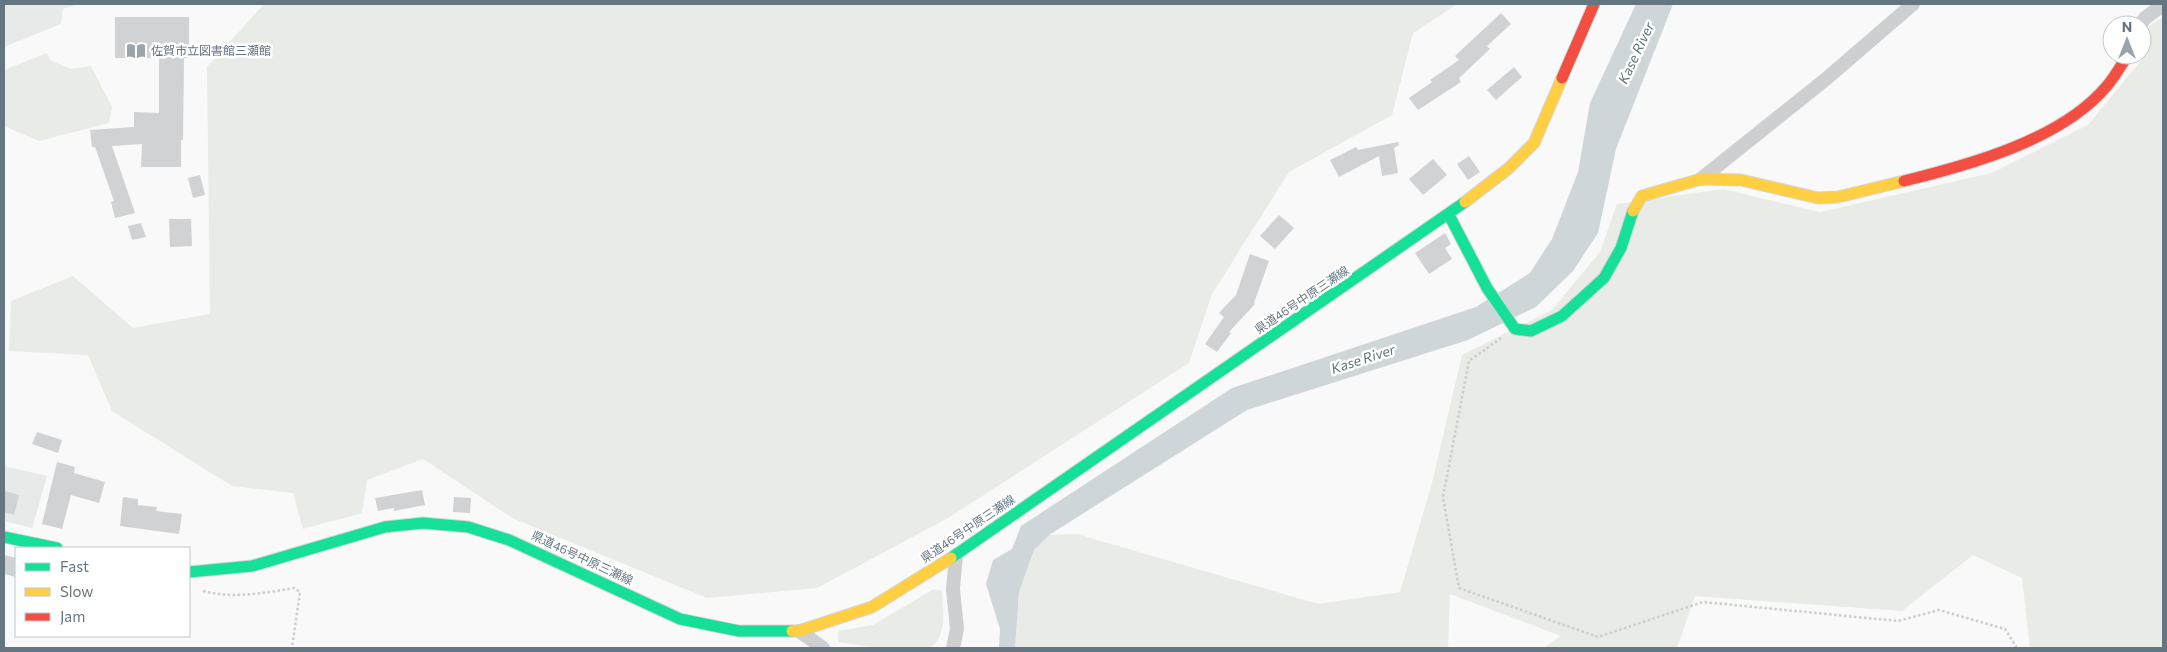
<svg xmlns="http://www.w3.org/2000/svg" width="2167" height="652" viewBox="0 0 2167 652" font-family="Commissioner,'Noto Sans JP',sans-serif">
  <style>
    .built { fill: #e8e9e9 }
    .green { fill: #e8ebe6 }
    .water { fill: #ced6d9 }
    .building { fill: #d0d2d3 }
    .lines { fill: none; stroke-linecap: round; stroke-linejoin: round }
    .fast-casing { stroke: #d5d6d7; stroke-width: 13 }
    .slow-casing { stroke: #d5d6d7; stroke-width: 13 }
    .jam-casing { stroke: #d5d6d7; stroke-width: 13 }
    .path { stroke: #cbcccd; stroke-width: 2.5; stroke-dasharray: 2.5 2.5; stroke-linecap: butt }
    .street { stroke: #cecfd0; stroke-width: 14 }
    .fast { stroke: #16e098; stroke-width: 11 }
    .slow { stroke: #ffcf43; stroke-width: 11 }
    .jam { stroke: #f24e42; stroke-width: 11 }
    .labels { text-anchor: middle; stroke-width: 5; stroke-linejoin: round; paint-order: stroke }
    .poi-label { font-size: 12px; fill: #657683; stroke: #fff; text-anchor: start }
    .street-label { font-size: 12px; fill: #657683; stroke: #fff }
    .water-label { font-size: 14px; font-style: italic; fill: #60757c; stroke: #fff }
  </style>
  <rect width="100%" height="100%" fill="#f9f9f9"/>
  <!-- built -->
  <g class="built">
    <path d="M4,4h74l-15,5 -2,15 -57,23z"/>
    <path d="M4,466l43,10 -15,52 -28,-7z"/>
  </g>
  <!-- green -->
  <g class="green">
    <path d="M264,4h1193l-44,29 -21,82 -103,57 -77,122 -23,69 -241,155 -131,70 -110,10 -195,-80 -89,-59 -56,21 -5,33 -59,16 -10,-36 -61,-7 -120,-75 -24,-56 -79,-4 2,-50 62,-25 60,52 77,-14 -3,-247z"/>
    <path d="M2163,17v631h-133l-8,-70 -49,-23 -71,56 -207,-15 -18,52h-134l18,-12 -111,-42 -2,54h-433l4,-56 15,-42 14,-15 29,-1 241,70 82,-12 32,-109 30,-128 90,-45 48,-58 17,-48 106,-15 97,23 172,-39 96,-48 55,-67 6,-32z"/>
    <path d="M47,53l3,7 21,9 20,-3 21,41 -3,16 -70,18 -35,-15v-56z"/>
    <path d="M934,589l8,2c1,18 6,49 -14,57h-52l-38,-6v-11l35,-6z"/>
  </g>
  <!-- water -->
  <path class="water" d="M1636,4h37l-57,145 -18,84 -25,38 -37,36 -68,33 -221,70 -198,125 -15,15 -15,42 -4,56h-16l1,-19 -14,-45 7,-24 19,-11 9,-23 211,-138 244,-81 54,-34 22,-34 26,-67 12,-69z"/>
  <!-- building -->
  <g class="building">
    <path d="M1501,13l10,11 -24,22 3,3 -31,29 2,4 -43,28 -9,-12 23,-16 -2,-2 29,-20 -4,-4z"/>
    <path d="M115,17h74v41h-5l-1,82h-2v27h-40l1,-23 -30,2 23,67 -20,5 -4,-16 3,-1 -19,-54h-3l-2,-17 44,-3v-15l25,1v-55h-44z"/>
    <path d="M1514,67l8,10 -26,23 -9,-10z"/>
    <path d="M1398,142l1,3 -5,3 4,25 -16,3 -3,-20 -40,21 -9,-17 26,-13 2,3z"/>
    <path d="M1469,156l11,16 -12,8 -11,-16z"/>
    <path d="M1433,159l14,16 -24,20 -14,-16z"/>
    <path d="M200,175l5,20 -12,3 -5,-20z"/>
    <path d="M1279,215l15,13 -19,21 -15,-13z"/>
    <path d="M169,219h22l1,27 -22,1z"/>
    <path d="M141,223l5,14 -14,3 -4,-14z"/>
    <path d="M1445,233l6,11 -6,4 7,11 -23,15 -14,-21z"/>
    <path d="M1250,254l19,7 -15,42 1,1 -26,28 2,1 -14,19 -12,-8 19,-27 -5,-4 17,-18z"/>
    <path d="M37,432l25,8 -4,13 -26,-9z"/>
    <path d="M57,462l18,5 -1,6 31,9 -6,21 -28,-8 -9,34 -20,-5z"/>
    <path d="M422,490l3,15 -31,6v-3l-16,3 -3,-13z"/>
    <path d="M4,491l15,4 -5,20 -10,-3z"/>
    <path d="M123,497l15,2v6l19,2 -1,4 26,3 -3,20 -59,-8z"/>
    <path d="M454,497l17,1 -1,15 -17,-1z"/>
    <path d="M4,555l12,3v19l-12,-3z"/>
  </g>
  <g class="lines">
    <!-- fast casing -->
    <g class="fast-casing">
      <g id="fast">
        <path d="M1449,215l38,73 28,41 16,2 31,-15 42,-38 17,-30 12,-37"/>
        <path d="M4,537l53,11"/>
        <path d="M951,558l514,-356"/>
        <path d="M189,572l63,-6 133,-39 38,-4 45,4 41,13 171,79 59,12h53"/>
      </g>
    </g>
    <!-- slow casing -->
    <g class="slow-casing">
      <g id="slow">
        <path d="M1465,202l44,-34 25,-25 28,-65"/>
        <path d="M1633,211l9,-15 59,-17 40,1 77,18 20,-1 66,-16"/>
        <path d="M792,631h7l73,-24 79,-49"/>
      </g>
    </g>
    <!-- jam casing -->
    <g class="jam-casing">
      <g id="jam">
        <path d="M1562,78l32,-74"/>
        <path d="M1904,181c65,-16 157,-41 202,-94 9,-10 15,-22 22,-32"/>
      </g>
    </g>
    <!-- path -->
    <g class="path">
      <path d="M1501,338l-32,23 -26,136 16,91 139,49 105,-35 195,19 41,-11 66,19 12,19"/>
      <path d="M203,591c30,8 61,2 91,-3l6,4 -8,56"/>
    </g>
    <!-- street -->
    <g class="street">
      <path d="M2140,25l5,-7 18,-13"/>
      <path d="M1701,179l125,-100 87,-75"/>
      <path d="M799,631l24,17"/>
      <path d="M953,648l4,-19 -4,-40 3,-34"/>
    </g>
    <!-- fast -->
    <use href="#fast" class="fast"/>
    <!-- slow -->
    <use href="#slow" class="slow"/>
    <!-- jam -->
    <use href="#jam" class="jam"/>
  </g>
  <!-- icons -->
  <defs>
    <g id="library-bare" transform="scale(1.5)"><path d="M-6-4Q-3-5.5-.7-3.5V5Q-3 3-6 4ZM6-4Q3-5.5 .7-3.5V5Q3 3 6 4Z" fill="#99a4ac" stroke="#fff" stroke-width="2.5" paint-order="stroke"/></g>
  </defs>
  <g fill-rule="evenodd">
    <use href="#library-bare" x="136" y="51"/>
  </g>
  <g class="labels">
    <!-- poi labels -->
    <g class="poi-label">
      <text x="151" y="55">佐賀市立図書館三瀬館</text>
    </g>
    <!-- street labels -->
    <g class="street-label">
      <text transform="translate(1302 300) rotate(-34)" y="4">県道46号中原三瀬線</text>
      <text transform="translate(968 529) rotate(-34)" y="4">県道46号中原三瀬線</text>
      <text transform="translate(582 558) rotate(25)" y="4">県道46号中原三瀬線</text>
    </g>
    <!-- water labels -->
    <g class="water-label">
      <text transform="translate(1636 53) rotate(-65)" y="5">Kase River</text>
      <text transform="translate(1363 359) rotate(-18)" y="5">Kase River</text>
    </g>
  </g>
  <!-- border -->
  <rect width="2167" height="652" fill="none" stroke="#657683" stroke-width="10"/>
  <!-- legend -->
  <rect x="15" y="547" width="175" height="90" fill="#ffffff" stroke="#c1c8cd"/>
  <rect x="25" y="563" width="25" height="8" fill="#16e098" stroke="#c1c8cd"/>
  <text x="60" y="572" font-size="15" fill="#657683">Fast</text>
  <rect x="25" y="588" width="25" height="8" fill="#ffcf43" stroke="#c1c8cd"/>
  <text x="60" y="597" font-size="15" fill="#657683">Slow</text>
  <rect x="25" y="613" width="25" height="8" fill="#f24e42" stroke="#c1c8cd"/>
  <text x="60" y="622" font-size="15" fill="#657683">Jam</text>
  <!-- north arrow -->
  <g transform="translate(2127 40)"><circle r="24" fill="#ffffff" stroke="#c1c8cd"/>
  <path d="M0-4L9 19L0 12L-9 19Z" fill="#99a4ac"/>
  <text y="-8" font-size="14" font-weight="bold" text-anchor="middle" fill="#657683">N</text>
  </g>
</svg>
